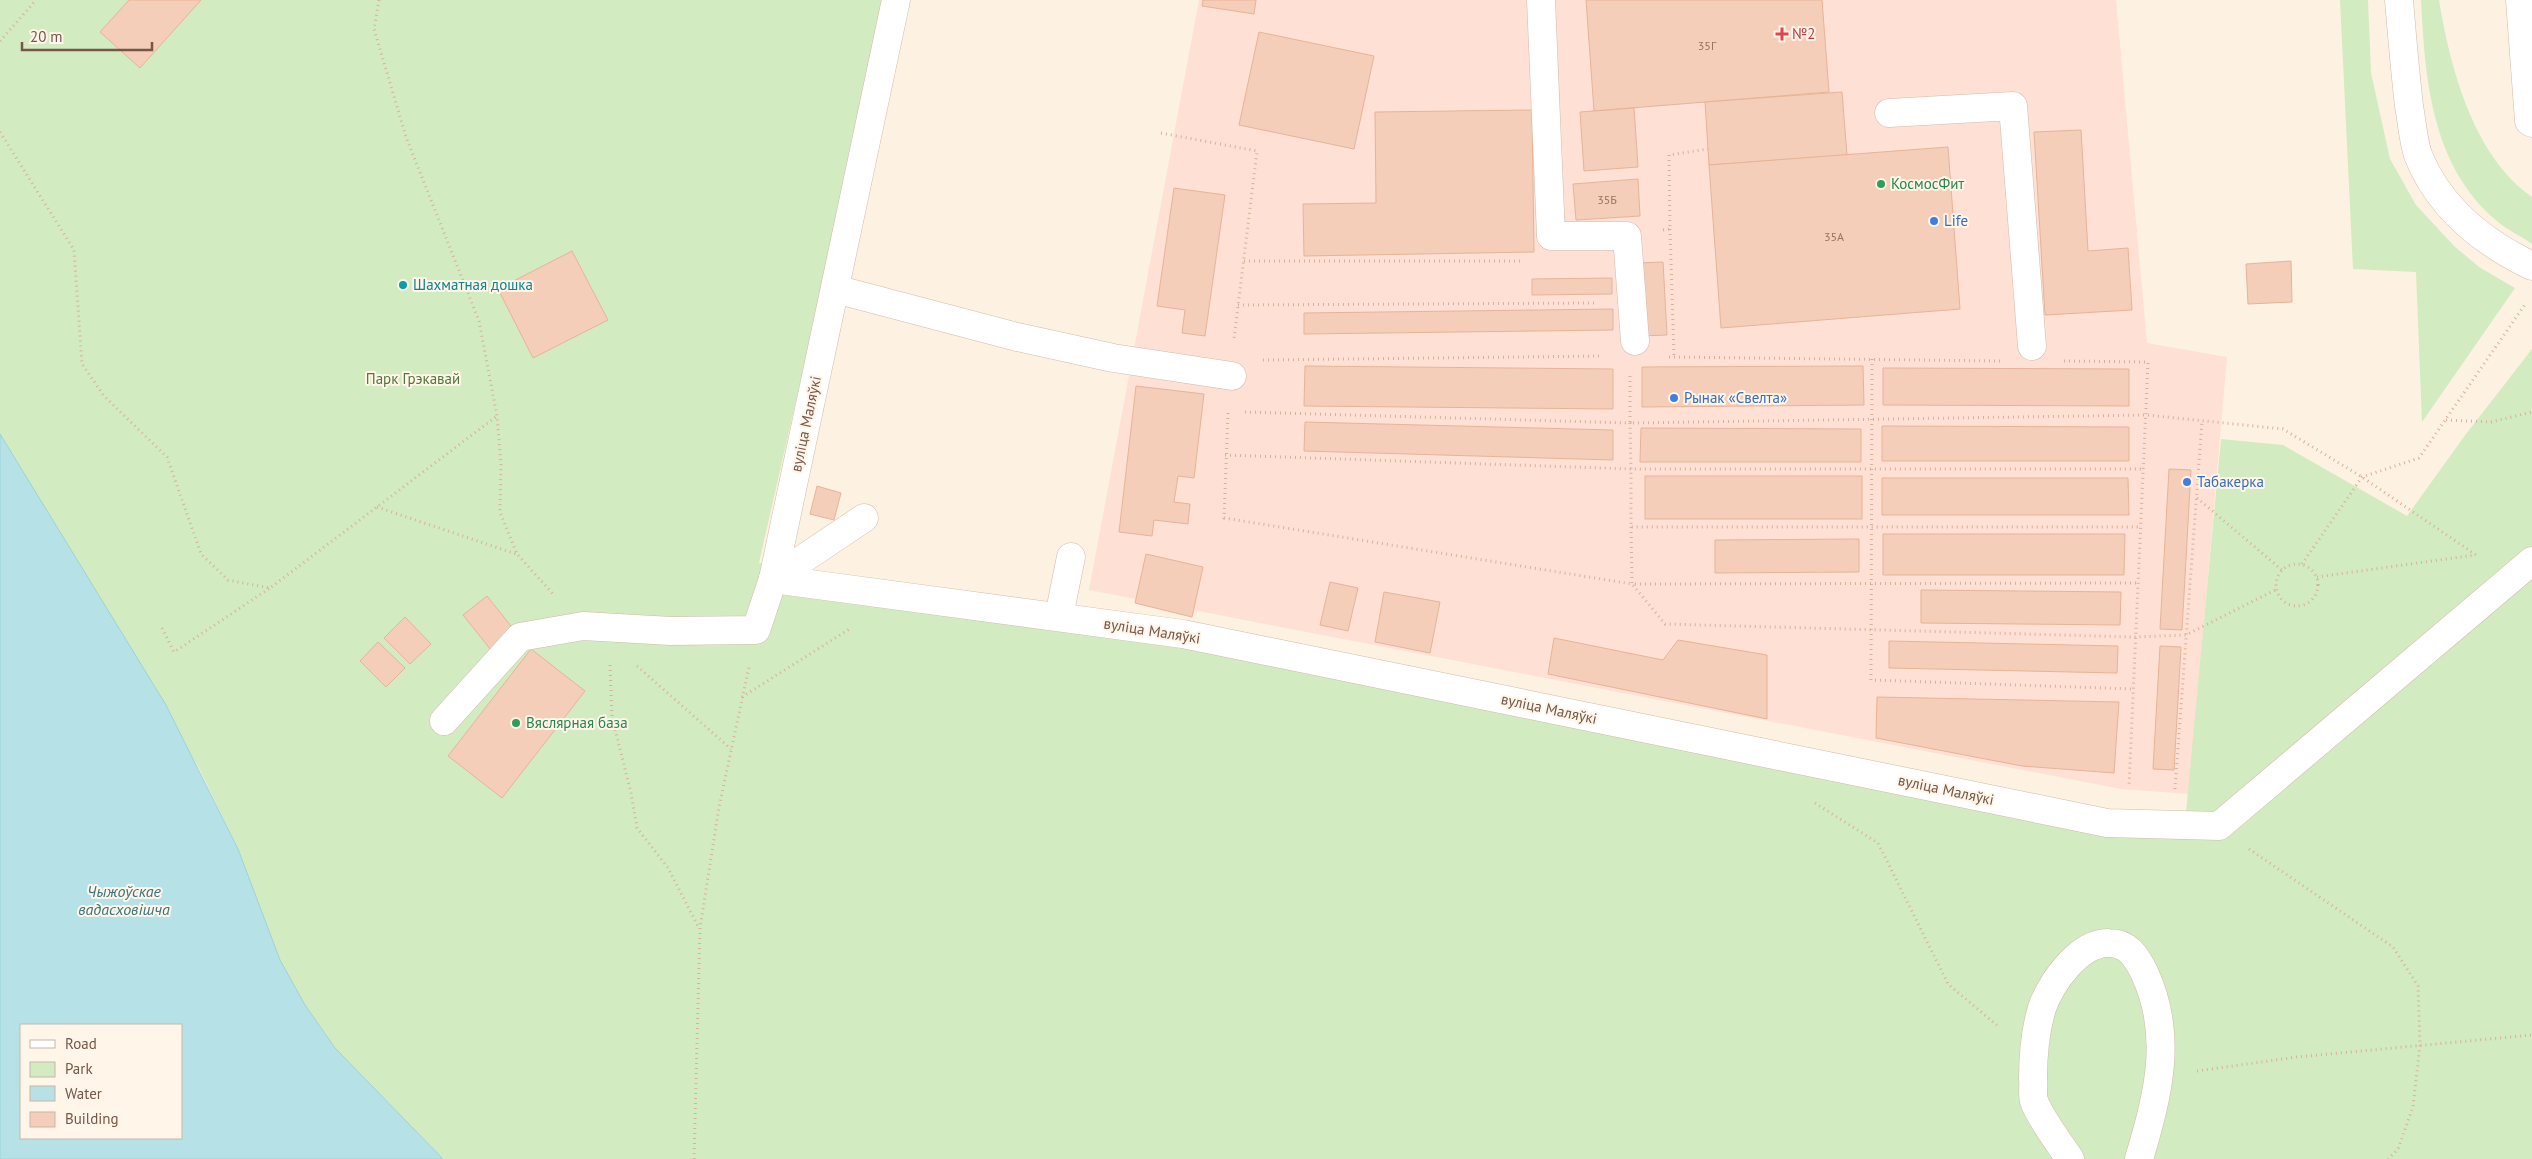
<svg xmlns="http://www.w3.org/2000/svg" width="2532" height="1159" viewBox="0 0 2532 1159" font-family="'PT Sans',sans-serif">
  <style>
    .commercial { fill: #fee0d5 }
    .green { fill: #d3ebc0 }
    .water { fill: #b6e2e7; stroke: #9bd2d9; fill-rule: evenodd }
    .building { fill: #f4ceb8; stroke: #e7b398 }
    .lines { fill: none; stroke-linecap: round; stroke-linejoin: round }
    .minor-casing { stroke: #d1baab; stroke-width: 29 }
    .path { stroke: #d8b19b; stroke-width: 3; stroke-dasharray: 1 4; stroke-linecap: butt }
    .minor { stroke: #fff; stroke-width: 28 }
    .health-dot { fill: #e0444e; stroke: #fff5e9; stroke-width: 2 }
    .leisure-dot { fill: #2e9e5b; stroke: #fff5e9; stroke-width: 2 }
    .shop-dot { fill: #3f7fe0; stroke: #fff5e9; stroke-width: 2 }
    .culture-dot { fill: #0f9aa8; stroke: #fff5e9; stroke-width: 2 }
    .labels { text-anchor: middle; stroke-width: 4; stroke-linejoin: round; paint-order: stroke }
    .number-label { font-size: 12px; fill: #967463 }
    .health-label { font-size: 15px; fill: #be3a42; stroke: #fff5e9; text-anchor: start }
    .leisure-label { font-size: 15px; fill: #27864d; stroke: #fff5e9; text-anchor: start }
    .shop-label { font-size: 15px; fill: #366cbe; stroke: #fff5e9; text-anchor: start }
    .culture-label { font-size: 15px; fill: #0d838f; stroke: #fff5e9; text-anchor: start }
    .park-label { font-size: 15px; fill: #50763c; stroke: #fff5e9 }
    .street-label { font-size: 15px; fill: #765647; stroke: #fff5e9 }
    .water-label { font-size: 16px; font-style: italic; fill: #3a747c; stroke: #fff5e9 }
  </style>
  <rect width="100%" height="100%" fill="#fdf1e2"/>
  <!-- commercial -->
  <path class="commercial" d="M1199,0h917l31,343 80,14 -38,437 -68,-5 -1032,-199z"/>
  <!-- green -->
  <g class="green">
    <path d="M0,0h887l-128,563 1349,259 77,1 36,-384 62,6 124,71 59,-82 66,-85v810h-2089l-108,-111 -30,-43 -25,-45 -42,-111 -38,-79 -200,-336z"/>
    <path d="M2340,0h28l3,73 19,86 26,46 38,41 25,21 36,21 -93,134 -6,-150 -63,-3z"/>
    <path d="M2421,0h18c11,67 34,156 93,197v47c-11,-8 -25,-14 -35,-23 -66,-55 -72,-143 -76,-221z"/>
  </g>
  <!-- water -->
  <path class="water" d="M0,434l166,271 72,144 42,111 25,45 30,43 108,111h-443zM21,1025h160v113h-160z"/>
  <!-- building -->
  <g class="building">
    <path d="M129,0h72l-61,68 -40,-36z"/>
    <path d="M1203,0h53l-2,14 -52,-8z"/>
    <path d="M1586,0h236l7,92 -235,19z"/>
    <path d="M1259,32l115,24 -20,93 -115,-24z"/>
    <path d="M1842,92l5,63 -138,10 -4,-63z"/>
    <path d="M1634,108l4,59 -54,4 -4,-59z"/>
    <path d="M1532,110l2,142 -230,4 -1,-52 73,-1 -1,-91z"/>
    <path d="M2081,130l7,121 40,-3 4,62 -87,5 -11,-183z"/>
    <path d="M1948,147l12,162 -239,19 -12,-163z"/>
    <path d="M1638,179l2,37 -64,4 -3,-36z"/>
    <path d="M1174,188l51,7 -20,141 -23,-3 3,-23 -28,-4z"/>
    <path d="M572,251l36,69 -75,38 -35,-69z"/>
    <path d="M2291,261l1,41 -44,2 -2,-40z"/>
    <path d="M1663,262l4,73 -26,1 -3,-73z"/>
    <path d="M1612,278v16l-80,1v-16z"/>
    <path d="M1613,309v21l-309,4v-21z"/>
    <path d="M1305,366l308,3v40l-309,-3z"/>
    <path d="M1863,366l1,39 -222,2v-40z"/>
    <path d="M1883,368l246,1v37l-246,-1z"/>
    <path d="M1136,386l68,8 -10,84 -16,-2 -4,26 16,2 -2,20 -34,-4 -2,16 -33,-4z"/>
    <path d="M1305,422l308,8v30l-309,-9z"/>
    <path d="M1882,426l247,1v34h-247z"/>
    <path d="M1641,428l220,1v33h-221z"/>
    <path d="M2169,469l22,1 -9,160 -22,-1z"/>
    <rect x="1645" y="476" width="217" height="43"/>
    <path d="M1882,478h246l1,37h-247z"/>
    <path d="M817,486l24,7 -7,27 -24,-6z"/>
    <path d="M1883,534h242l-1,41h-241z"/>
    <path d="M1859,539v33l-144,1v-33z"/>
    <path d="M1146,554l57,13 -11,50 -57,-14z"/>
    <path d="M1330,582l28,6 -10,43 -28,-6z"/>
    <path d="M1921,590l200,2 -1,33 -199,-2z"/>
    <path d="M1384,592l56,10 -10,51 -55,-11z"/>
    <path d="M487,596l28,35 -24,19 -28,-35z"/>
    <path d="M405,617l26,27 -21,20 -26,-26z"/>
    <path d="M1554,638l109,22 15,-20 89,15v64l-219,-45z"/>
    <path d="M1889,641l229,5 -1,27 -228,-5z"/>
    <path d="M378,642l27,26 -19,19 -26,-26z"/>
    <path d="M2160,646l21,1 -7,123 -21,-1z"/>
    <path d="M531,649l54,42 -83,107 -54,-42z"/>
    <path d="M1877,697l242,5 -5,71 -92,-7 -146,-28z"/>
  </g>
  <g class="lines">
    <!-- minor casing -->
    <g class="minor-casing">
      <g id="minor">
        <path d="M1541,0l10,236h76l8,105"/>
        <path d="M2399,0c3,36 6,71 10,106 3,16 4,34 9,49 21,53 64,87 114,111"/>
        <path d="M2520,0l9,121 3,2"/>
        <path d="M1889,113l124,-7 19,240"/>
        <path d="M835,289l182,48 96,21 119,18"/>
        <path d="M773,579l410,55 924,189 112,3 313,-265"/>
        <path d="M773,579l91,-61"/>
        <path d="M1059,616l12,-59"/>
        <path d="M444,721l76,-84 63,-11 88,5 85,-1 17,-51 123,-579"/>
        <path d="M2070,1159c-9,-13 -31,-43 -36,-58 -2,-6 0,-15 -1,-22 0,-24 2,-48 9,-71 9,-25 37,-66 67,-65 19,0 27,13 35,29 30,63 14,123 -5,187"/>
      </g>
    </g>
    <!-- path -->
    <g class="path">
      <path d="M379,0l-5,29 32,108 73,184 18,95 4,48 -1,48 17,42 36,40"/>
      <path d="M0,41l36,-41"/>
      <path d="M0,132l74,118 8,114 22,32 63,61 34,97 27,26 42,8 227,-172"/>
      <path d="M1161,133l96,18 -23,188"/>
      <path d="M1670,229l4,128"/>
      <path d="M1663,230l7,-1 -1,-74 39,-6"/>
      <path d="M1244,261h280"/>
      <path d="M1238,305l357,-2"/>
      <path d="M1669,357l331,4"/>
      <path d="M1872,359l-1,321 262,9"/>
      <path d="M1263,360l339,-4"/>
      <path d="M2064,361l84,1 -19,424"/>
      <path d="M1630,376v47l517,-8 136,14 79,48 117,80"/>
      <path d="M1245,412l385,11 1,46h513"/>
      <path d="M1228,413l-4,105 408,66 33,40 469,13 52,-2 91,-46"/>
      <path d="M2446,420l45,2 41,-10"/>
      <path d="M1225,455l406,14v58h509"/>
      <path d="M2197,498l85,72"/>
      <path d="M377,507l139,47"/>
      <path d="M1631,527l1,57 505,-1"/>
      <circle cx="2297" cy="585" r="21"/>
      <path d="M2302,564l60,-87 57,-19 107,-155"/>
      <path d="M2317,577l158,-22"/>
      <path d="M162,628l12,24 96,-64"/>
      <path d="M610,665l2,52 19,76 6,35 31,40 31,60"/>
      <path d="M637,666l94,83"/>
      <path d="M742,697l109,-69"/>
      <path d="M2175,789l27,-368"/>
      <path d="M1815,803l63,40 70,141 51,43"/>
      <path d="M2249,849l144,98 25,39 2,59 -7,62 -15,42 -10,10"/>
      <path d="M2197,1071l100,-14 235,-22"/>
      <path d="M694,1159l6,-231 19,-121 30,-140"/>
    </g>
    <!-- minor -->
    <use href="#minor" class="minor"/>
  </g>
  <!-- markers -->
  <path class="health-dot" d="M1779.5 26.5h5v5h5v5h-5v5h-5v-5h-5v-5h5z"/>
  <g class="leisure-dot">
    <circle cx="1881" cy="184" r="5"/>
    <circle cx="516" cy="723" r="5"/>
  </g>
  <g class="shop-dot">
    <circle cx="1934" cy="221" r="5"/>
    <circle cx="1674" cy="398" r="5"/>
    <circle cx="2187" cy="482" r="5"/>
  </g>
  <circle class="culture-dot" cx="403" cy="285" r="5"/>
  <g class="labels">
    <!-- number labels -->
    <g class="number-label">
      <text x="1707" y="50">35Г</text>
      <text x="1607" y="204">35Б</text>
      <text x="1834" y="241">35А</text>
    </g>
    <!-- health labels -->
    <g class="health-label">
      <text x="1792" y="39">№2</text>
    </g>
    <!-- leisure labels -->
    <g class="leisure-label">
      <text x="1891" y="189">КосмосФит</text>
      <text x="526" y="728">Вяслярная база</text>
    </g>
    <!-- shop labels -->
    <g class="shop-label">
      <text x="1944" y="226">Life</text>
      <text x="1684" y="403">Рынак «Свелта»</text>
      <text x="2197" y="487">Табакерка</text>
    </g>
    <!-- culture labels -->
    <g class="culture-label">
      <text x="413" y="290">Шахматная дошка</text>
    </g>
    <!-- park labels -->
    <g class="park-label">
      <text x="413" y="384">Парк Грэкавай</text>
    </g>
    <!-- street labels -->
    <g class="street-label">
      <text transform="translate(806 424) rotate(-78)" y="5">вуліца Маляўкі</text>
      <text transform="translate(1152 631) rotate(9)" y="5">вуліца Маляўкі</text>
      <text transform="translate(1549 709) rotate(12)" y="5">вуліца Маляўкі</text>
      <text transform="translate(1946 790) rotate(12)" y="5">вуліца Маляўкі</text>
    </g>
    <!-- water labels -->
    <g class="water-label">
      <text x="124" y="897">Чыжоўскае<tspan x="124" dy="18">вадасховішча</tspan></text>
    </g>
  </g>
  <!-- legend -->
  <rect x="20" y="1024" width="162" height="115" fill="#fff5e9" stroke="#c8b5a8"/>
  <rect x="30" y="1040" width="25" height="8" fill="#ffffff" stroke="#c8b5a8"/>
  <text x="65" y="1049" font-size="15" fill="#765647">Road</text>
  <rect x="30" y="1062" width="25" height="15" fill="#d3ebc0" stroke="#c8b5a8"/>
  <text x="65" y="1074" font-size="15" fill="#765647">Park</text>
  <rect x="30" y="1086" width="25" height="15" fill="#b6e2e7" stroke="#c8b5a8"/>
  <text x="65" y="1099" font-size="15" fill="#765647">Water</text>
  <rect x="30" y="1112" width="25" height="15" fill="#f4ceb8" stroke="#c8b5a8"/>
  <text x="65" y="1124" font-size="15" fill="#765647">Building</text>
  <!-- scale -->
  <path d="M22 42v8h130v-8" fill="none" stroke="#765647" stroke-width="2.5"/>
  <text x="30" y="42" font-size="15" fill="#765647" stroke="#fff5e9" stroke-width="4" paint-order="stroke">20 m</text>
</svg>
